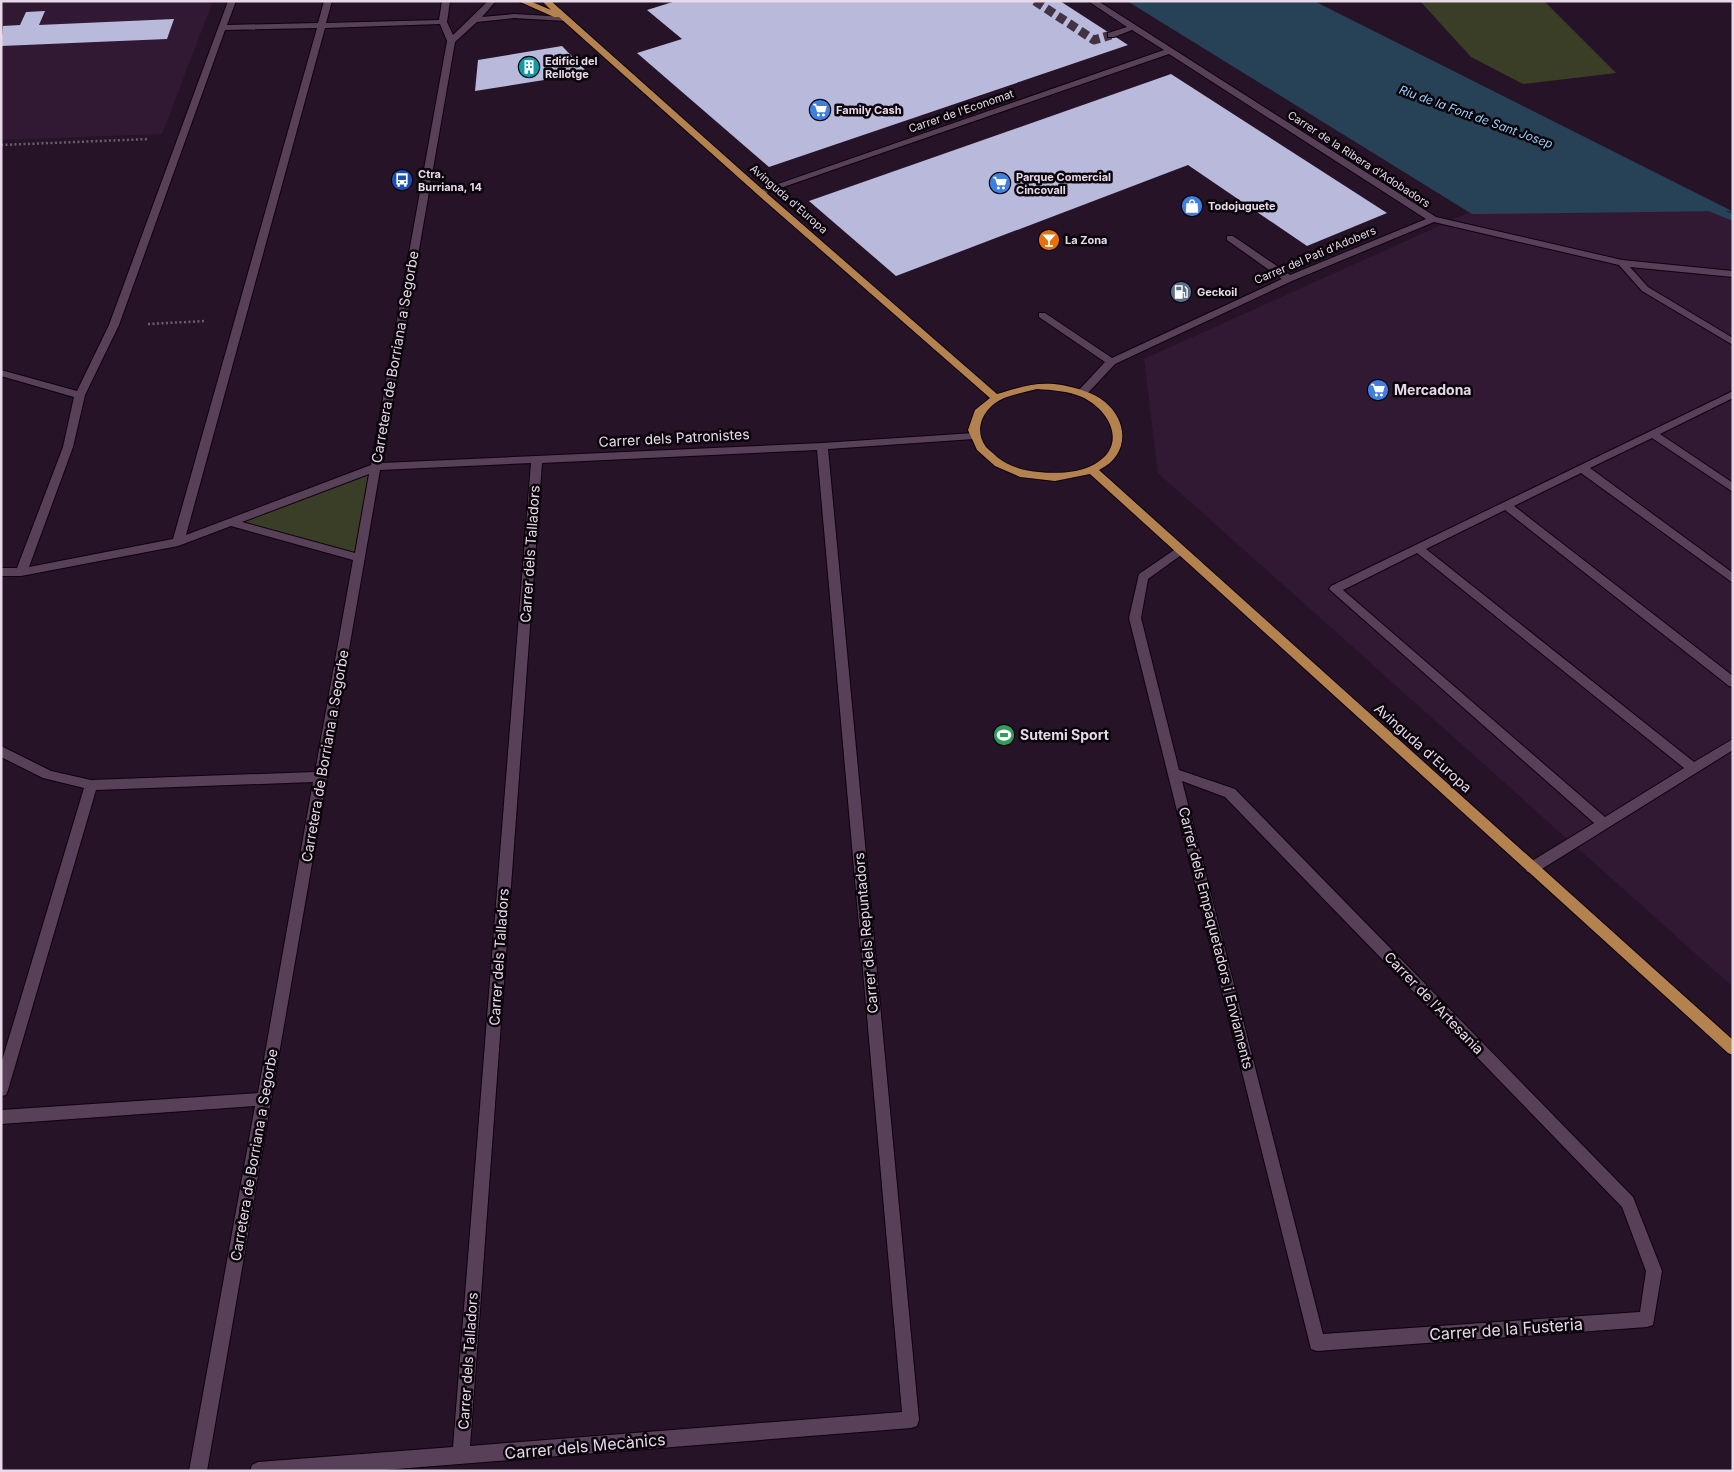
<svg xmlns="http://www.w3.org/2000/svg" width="1734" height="1472" viewBox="0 0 1734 1472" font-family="Inter,sans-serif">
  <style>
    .built { fill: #321933 }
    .green { fill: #3a3e26 }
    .water { fill: #274257 }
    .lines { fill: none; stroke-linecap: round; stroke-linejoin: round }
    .stream { fill: #274257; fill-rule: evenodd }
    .building { fill: #b9b9dc }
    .minor-tunnel { stroke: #433144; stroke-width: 9; stroke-dasharray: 9 4.5; stroke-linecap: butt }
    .minor-casing { stroke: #0f010f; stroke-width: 2 }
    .major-casing { stroke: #0f010f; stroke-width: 2 }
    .path { stroke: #6e5d6e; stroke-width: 2.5; stroke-dasharray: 2 2.5; stroke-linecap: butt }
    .minor { fill: #584158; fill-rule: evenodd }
    .major { fill: #b4824f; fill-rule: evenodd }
    .labels { text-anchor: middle; stroke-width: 5; stroke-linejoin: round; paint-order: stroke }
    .far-poi-label { font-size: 11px; font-weight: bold; fill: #e7d9e7; stroke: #0a040b; text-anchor: start }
    .far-street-label { font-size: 11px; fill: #e7d9e7; stroke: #0a040b }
    .far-water-label { font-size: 12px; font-style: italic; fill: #9ccff9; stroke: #0a040b }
    .street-label { font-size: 14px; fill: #e7d9e7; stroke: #0a040b }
    .poi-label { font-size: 14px; font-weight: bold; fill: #e7d9e7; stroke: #0a040b; text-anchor: start }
    .near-street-label { font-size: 16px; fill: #e7d9e7; stroke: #0a040b }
  </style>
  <rect width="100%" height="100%" fill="#261327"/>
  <!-- built -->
  <g class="built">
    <path d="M1,1h212l-51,133 -161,6z"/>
    <path d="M1733,211v776l-575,-514 -14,-114 326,-147z"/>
  </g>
  <!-- green -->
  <g class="green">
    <path d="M1420,1h124l72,72 -93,11 -52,-27z"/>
    <path d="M376,467l-16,91 -130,-36z"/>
  </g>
  <!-- water -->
  <path class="water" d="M1127,1h187l418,210 -260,3z"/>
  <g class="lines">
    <!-- stream -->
    <path class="stream" d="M1700,201l33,13v7l-37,-15 -1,-2 1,-2z"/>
  </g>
  <!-- building -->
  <g class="building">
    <path d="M676,1h384l68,44 -359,122 -132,-114 45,-14 -35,-29z"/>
    <path d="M45,11l-6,14 135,-6 -7,20 -166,7 2,-20 17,-1 6,-13z"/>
    <path d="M562,46l26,27 -113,18 3,-31z"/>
    <path d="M1171,74l216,139 -80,33 -119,-81 -292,111 -87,-75z"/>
  </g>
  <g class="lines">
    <!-- minor-tunnel -->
    <path class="minor-tunnel" d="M1035,1l59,39 17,-5"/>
    <!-- minor casing -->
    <g class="minor-casing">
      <g id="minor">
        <path d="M228,1h8l-9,24 91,-2 6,-22h8l-6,22 113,-3 3,-19h8l-3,21 6,13 35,-34h8l-14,16 32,-3 52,3 4,2 -4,2 -52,-3 -37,4 -22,20 -73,421 440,-20 152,-10 5,3 -5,3 -146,10 91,971 -2,6 -6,2 -540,43h-121l2,-6 6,-3 195,-15 78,-984 -151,7 -173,1001h-18l66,-365 -254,18v-14l257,-17 55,-311 -217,8 -88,300 -2,5 -5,1v-32l83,-276 -41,-10 -42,-21v-11l50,25 40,9 224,-8 38,-212 -122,-34 -53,20 -157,30h-20v-8h16l46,-121 11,-50 -73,-21v-6l76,21 32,-66zM440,24l7,17 -76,424 -185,70 139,-507zM317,28l-144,511 -144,28 44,-120 12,-52 34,-70 106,-295zM817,450l85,962 -432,34 72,-983zM369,474l-14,79 -113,-31z"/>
        <path d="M1088,1h10l338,216 186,43 111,11v6l-103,-10 18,20 85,51v7l-91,-54 -23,-26 -185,-43 -142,59 -177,83 -29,31h-8l-1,-2 1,-2 27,-29 -66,-45v-4h6l67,45 170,-79 -55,-39v-4h6l57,39 136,-56 -257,-165 -406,140h-6l-2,-2 409,-142 -32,-20 -18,7h-6v-4l19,-6z"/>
        <path d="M1733,391v7l-73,36 73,49v9l-81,-54 -62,30 143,105v10l-152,-110 -67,33 219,170v11l-4,-1 -224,-176 -79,39 268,213 39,-23v11l-196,122 -5,1 -5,-1 -2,-4 2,-4 67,-41 -265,-234 2,-3zM1417,553l267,215 -79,49 -262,-227z"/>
        <path d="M1180,546l6,4 -2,3 -36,26 -7,39 38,152 56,19 398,408 29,74 -9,54 -6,2 -330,24 -6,-2 -182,-731 10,-44zM1182,781l43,16 397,410 24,64 -6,41 -317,22z"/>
      </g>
    </g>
    <!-- major casing -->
    <g class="major-casing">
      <path id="major" d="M518,1h12l21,9 -9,-9h9l212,189 234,204c24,-7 40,-13 65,-9 14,3 31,7 43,17 24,20 24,54 -6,68l634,570v15l-5,-2 -638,-579 -35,7 -35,-4 -25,-11 -18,-16 -9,-20 7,-20 15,-12 -233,-204 -198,-177h-5zM1037,389c15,1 31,2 45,8 28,13 46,48 13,67 -16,9 -38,10 -56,8 -14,-1 -30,-5 -42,-15 -3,-3 -8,-7 -11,-10 -14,-19 -1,-41 18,-49 10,-4 22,-6 33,-9z"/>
    </g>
    <!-- path -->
    <g class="path">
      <path d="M1,145l148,-6"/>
      <path d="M148,324l58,-3"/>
    </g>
    <!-- minor -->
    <use href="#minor" class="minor"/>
    <!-- major -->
    <use href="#major" class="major"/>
  </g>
  <!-- icons -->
  <defs>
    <g id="building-disc" transform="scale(1.125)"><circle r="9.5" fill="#0f9aa8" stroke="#0a040b"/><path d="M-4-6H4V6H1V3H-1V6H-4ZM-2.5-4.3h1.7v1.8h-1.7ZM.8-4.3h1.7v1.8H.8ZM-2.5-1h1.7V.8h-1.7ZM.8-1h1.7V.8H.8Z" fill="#fff"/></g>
    <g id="supermarket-disc" transform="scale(1.125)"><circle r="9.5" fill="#3f7fe0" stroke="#0a040b"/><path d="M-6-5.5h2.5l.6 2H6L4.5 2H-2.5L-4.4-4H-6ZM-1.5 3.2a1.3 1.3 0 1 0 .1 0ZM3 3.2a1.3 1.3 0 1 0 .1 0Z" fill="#fff"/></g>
    <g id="bus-disc" transform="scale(1.125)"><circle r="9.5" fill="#1a4fb4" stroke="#0a040b"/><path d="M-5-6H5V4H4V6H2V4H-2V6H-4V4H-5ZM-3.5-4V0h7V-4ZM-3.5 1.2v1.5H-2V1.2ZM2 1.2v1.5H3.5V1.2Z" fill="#fff"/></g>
    <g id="shop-disc" transform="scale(1.125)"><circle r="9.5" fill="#3f7fe0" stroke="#0a040b"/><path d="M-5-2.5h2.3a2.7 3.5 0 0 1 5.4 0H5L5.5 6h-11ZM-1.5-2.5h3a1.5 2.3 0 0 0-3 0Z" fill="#fff"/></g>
    <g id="bar-disc" transform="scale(1.125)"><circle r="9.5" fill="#e8710a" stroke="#0a040b"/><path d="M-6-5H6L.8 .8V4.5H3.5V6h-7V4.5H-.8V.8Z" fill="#fff"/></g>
    <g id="fuel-disc" transform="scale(1.125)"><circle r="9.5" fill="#5c6f8a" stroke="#0a040b"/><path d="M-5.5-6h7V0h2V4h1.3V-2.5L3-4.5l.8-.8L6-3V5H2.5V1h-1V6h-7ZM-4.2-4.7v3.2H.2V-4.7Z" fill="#fff"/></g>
    <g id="stadium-disc" transform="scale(1.125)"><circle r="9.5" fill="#2e9e5b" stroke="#0a040b"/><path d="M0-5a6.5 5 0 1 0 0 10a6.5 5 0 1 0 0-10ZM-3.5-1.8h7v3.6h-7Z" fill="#fff"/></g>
  </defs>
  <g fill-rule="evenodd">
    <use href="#building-disc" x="529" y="67"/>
    <use href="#supermarket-disc" x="820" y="110"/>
    <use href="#bus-disc" x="402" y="180"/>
    <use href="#supermarket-disc" x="1000" y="183"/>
    <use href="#shop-disc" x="1192" y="206"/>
    <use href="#bar-disc" x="1049" y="240"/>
    <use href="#fuel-disc" x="1181" y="292"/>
    <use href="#supermarket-disc" x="1378" y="390"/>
    <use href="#stadium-disc" x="1004" y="735"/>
  </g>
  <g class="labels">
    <!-- far-poi labels -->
    <g class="far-poi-label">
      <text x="545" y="65">Edifici del<tspan x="545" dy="13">Rellotge</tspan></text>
      <text x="836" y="114">Family Cash</text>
      <text x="418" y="178">Ctra.<tspan x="418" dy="13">Burriana, 14</tspan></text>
      <text x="1016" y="181">Parque Comercial<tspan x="1016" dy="13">Cincovall</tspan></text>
      <text x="1208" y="210">Todojuguete</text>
      <text x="1065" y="244">La Zona</text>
      <text x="1197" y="296">Geckoil</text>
    </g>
    <!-- far-street labels -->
    <g class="far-street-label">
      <text transform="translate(961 111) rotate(-19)" y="4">Carrer de l'Economat</text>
      <text transform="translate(1359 159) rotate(33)" y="4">Carrer de la Ribera d'Adobadors</text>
      <text transform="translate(789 199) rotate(41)" y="4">Avinguda d'Europa</text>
      <text transform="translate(1315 255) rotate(-23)" y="4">Carrer del Pati d'Adobers</text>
    </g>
    <!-- far-water labels -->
    <g class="far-water-label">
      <text transform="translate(1476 117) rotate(20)" y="4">Riu de la Font de Sant Josep</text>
    </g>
    <!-- street labels -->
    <g class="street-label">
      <text transform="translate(395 357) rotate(-80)" y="5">Carretera de Borriana a Segorbe</text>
      <text transform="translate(674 438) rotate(-3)" y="5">Carrer dels Patronistes</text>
      <text transform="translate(530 554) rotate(-86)" y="5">Carrer dels Talladors</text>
      <text transform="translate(1423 748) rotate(42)" y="5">Avinguda d'Europa</text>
      <text transform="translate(325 756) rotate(-80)" y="5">Carretera de Borriana a Segorbe</text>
      <text transform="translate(866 933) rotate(-95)" y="5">Carrer dels Repuntadors</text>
      <text transform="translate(1216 938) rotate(76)" y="5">Carrer dels Empaquetadors i Enviaments</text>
      <text transform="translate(499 957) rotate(-86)" y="5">Carrer dels Talladors</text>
      <text transform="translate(1434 1003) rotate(46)" y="5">Carrer de l'Artesania</text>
      <text transform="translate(254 1155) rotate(-80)" y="5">Carretera de Borriana a Segorbe</text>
      <text transform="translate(468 1361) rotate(-86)" y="5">Carrer dels Talladors</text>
    </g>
    <!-- poi labels -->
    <g class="poi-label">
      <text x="1394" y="395">Mercadona</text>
      <text x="1020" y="740">Sutemi Sport</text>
    </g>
    <!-- near-street labels -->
    <g class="near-street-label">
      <text transform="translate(1506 1329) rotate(-4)" y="6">Carrer de la Fusteria</text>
      <text transform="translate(585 1446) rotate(-5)" y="6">Carrer dels Mecànics</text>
    </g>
  </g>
  <!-- border -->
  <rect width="1734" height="1472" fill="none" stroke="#e7d9e7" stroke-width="5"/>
</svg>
